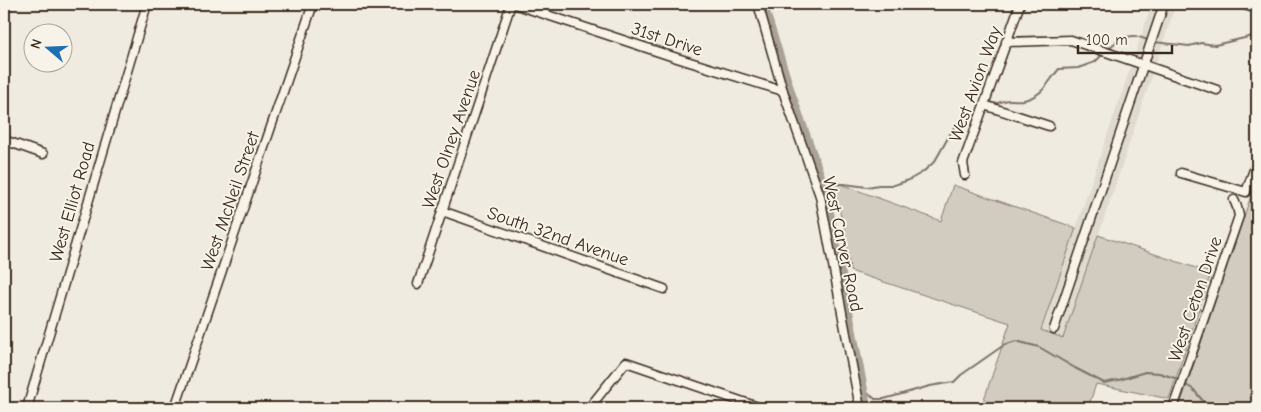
<svg xmlns="http://www.w3.org/2000/svg" width="1261" height="412" viewBox="0 0 1261 412" font-family="'Comic Neue',sans-serif">
  <style>
    .built { fill: #e0dbd0 }
    .green { fill: #d1cbc0; stroke: #867a6f }
    .lines { fill: none; stroke-linecap: round; stroke-linejoin: round }
    .stream { stroke: #7e7266; stroke-width: 2 }
    .canal { stroke: #aaa296; stroke-width: 7 }
    .minor-casing { stroke: #3b2a1e; stroke-width: 11 }
    .minor { stroke: #f7f3e8; stroke-width: 8 }
    .labels { text-anchor: middle; stroke-width: 4; stroke-linejoin: round; paint-order: stroke }
    .street-label { font-size: 18px; fill: #3b2a1e; stroke: #f7f3e8 }
  </style>
  <rect width="100%" height="100%" fill="#efebe0"/>
  <filter id="ink" filterUnits="userSpaceOnUse"><feTurbulence type="fractalNoise" baseFrequency=".02" numOctaves="2"/><feDisplacementMap in="SourceGraphic" scale="10" xChannelSelector="R" yChannelSelector="G"/><feConvolveMatrix kernelMatrix="1 2 1 2 8 2 1 2 1" color-interpolation-filters="sRGB"/></filter>
  <g filter="url(#ink)">
    <!-- built -->
    <path class="built" d="M1152,4h24l-112,334 -23,-8z"/>
    <!-- green -->
    <g class="green">
      <path d="M1257,178v230h-78z"/>
      <path d="M832,181l109,40 12,-36 123,43 -35,102 22,8 35,-103 113,38 -42,126 -73,-15 -8,24h-107l29,-85 -160,-52 -5,-39z"/>
    </g>
    <g class="lines">
      <!-- stream -->
      <g class="stream">
        <path d="M1154,42l35,4 12,-3 14,2 42,-10"/>
        <path d="M1107,50c7,-7 17,-14 26,-14 5,0 12,3 17,5"/>
        <path d="M993,104c4,0 6,-2 11,-3 6,-2 13,0 20,-1 20,-5 23,-17 35,-31l19,-1 17,-6 9,-9"/>
        <path d="M824,184h20l23,3 12,-2h15l15,-5 14,-8 12,-11 18,-32 9,-10 12,-3 4,-5"/>
        <path d="M1184,384l9,5 16,19"/>
        <path d="M865,394h4l6,5h9l46,-13 24,-4 7,-7 43,-30 12,-4 23,6 36,21 29,15 15,-3 26,-8 14,1 16,5 5,4"/>
      </g>
      <!-- canal -->
      <path class="canal" d="M764,4l29,92 33,93 42,219"/>
      <!-- minor casing -->
      <g class="minor-casing">
        <g id="minor">
          <path d="M514,4l163,54 106,33"/>
          <path d="M758,4l25,87 37,105 40,212"/>
          <path d="M1242,4l15,5"/>
          <path d="M1006,42l65,-2 146,50"/>
          <path d="M984,105l65,21"/>
          <path d="M4,140l39,14"/>
          <path d="M1181,173l65,19 11,-31"/>
          <path d="M965,175l-2,-12 21,-58 36,-101"/>
          <path d="M442,211l222,78"/>
          <path d="M418,284l93,-280"/>
          <path d="M1054,329l110,-325"/>
          <path d="M27,408l120,-404"/>
          <path d="M175,408l138,-404"/>
          <path d="M589,408l37,-46 135,46"/>
          <path d="M1173,408l66,-192 -2,-9 -3,-7"/>
        </g>
      </g>
      <!-- minor -->
      <use href="#minor" class="minor"/>
    </g>
  </g>
  <g class="labels">
    <!-- street labels -->
    <g class="street-label">
      <text transform="translate(667 39) rotate(18)" y="6">31st Drive</text>
      <text transform="translate(975 84) rotate(-70)" y="6">West Avion Way</text>
      <text transform="translate(451 139) rotate(-71)" y="6">West Olney Avenue</text>
      <text transform="translate(230 201) rotate(-71)" y="6">West McNeil Street</text>
      <text transform="translate(72 202) rotate(-74)" y="6">West Elliot Road</text>
      <text transform="translate(558 236) rotate(19)" y="6">South 32nd Avenue</text>
      <text transform="translate(843 244) rotate(78)" y="6">West Carver Road</text>
      <text transform="translate(1195 299) rotate(-71)" y="6">West Ceton Drive</text>
    </g>
  </g>
  <!-- margin -->
  <rect width="1261" height="412" fill="none" stroke="#f7f3e8" stroke-width="20"/>
  <rect x="10" y="10" width="1241" height="392" fill="none" stroke="#3b2a1e" stroke-width="2" filter="url(#ink)"/>
  <!-- north arrow -->
  <g transform="translate(48 48) rotate(289)"><circle r="24" fill="#f7f3e8" stroke="#aca397"/>
  <path d="M0-4L9 19L0 12L-9 19Z" fill="#1f6fb2"/>
  <text y="-8" font-size="14" font-weight="bold" text-anchor="middle" fill="#3b2a1e">N</text>
  </g>
  <!-- scale -->
  <path d="M1078 45v8h94v-8" fill="none" stroke="#3b2a1e" stroke-width="2.5"/>
  <text x="1086" y="45" font-size="15" fill="#3b2a1e" stroke="#f7f3e8" stroke-width="4" paint-order="stroke">100 m</text>
</svg>
